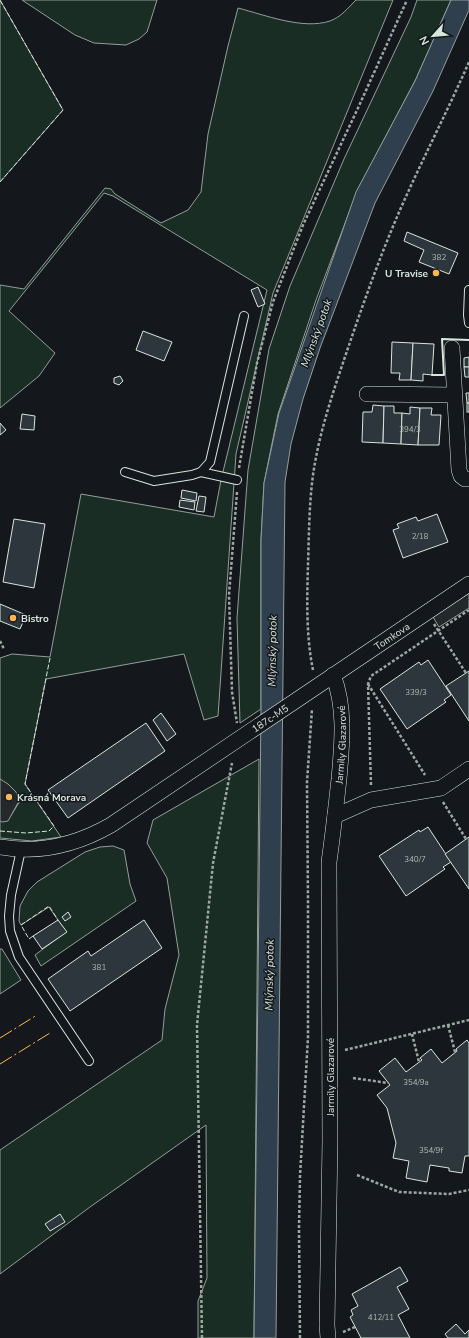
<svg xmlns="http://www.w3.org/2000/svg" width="469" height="1338" viewBox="0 0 469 1338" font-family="'Nunito Sans',sans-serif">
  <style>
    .green { fill: #1a2d24; stroke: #939e99 }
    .parking { fill: #24282b; stroke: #939e99 }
    .water { fill: #2f3f4d; stroke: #939e99 }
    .building { fill: #2c363c; stroke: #d8e6dc }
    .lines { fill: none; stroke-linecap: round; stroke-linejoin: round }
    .service-casing { stroke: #d8e6dc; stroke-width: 10 }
    .minor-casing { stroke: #d8e6dc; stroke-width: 16 }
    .path { stroke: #9da8a2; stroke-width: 2.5; stroke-dasharray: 3 2; stroke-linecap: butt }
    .service { stroke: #14181c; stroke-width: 8 }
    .minor { stroke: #14181c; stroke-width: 15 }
    .fence { stroke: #d8e6dc; stroke-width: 1; stroke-dasharray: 5 2; stroke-linecap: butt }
    .wall { stroke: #d8e6dc; stroke-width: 2 }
    .power { stroke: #ffb74d; stroke-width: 1; stroke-dasharray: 14 3 2 3; stroke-linecap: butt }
    .poi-dot { fill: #ffb74d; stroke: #14181c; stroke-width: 1.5 }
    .labels { text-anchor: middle; stroke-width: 3; stroke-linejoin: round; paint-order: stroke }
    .number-label { font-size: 8px; fill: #adbab4 }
    .poi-label { font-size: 10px; font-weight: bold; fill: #d8e6dc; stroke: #14181c; text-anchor: start }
    .street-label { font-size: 10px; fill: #d8e6dc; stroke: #14181c }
    .water-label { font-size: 11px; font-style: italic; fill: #d8e6dc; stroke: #14181c }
  </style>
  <rect width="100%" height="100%" fill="#14181c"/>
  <!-- green -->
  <g class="green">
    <path d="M0,0l63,110 -63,72z"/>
    <path d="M22,0h135l-10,32 -8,7 -13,6 -32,-2 -19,-8z"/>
    <path d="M356,0h37l-120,293 -37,161 -18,262 -14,4 -20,-66 -138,25 -21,105 36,53 -29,4 -32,-3v-17l10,-4 10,-16 -2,-6 -5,-2 -13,-13v-122l12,-4 38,3 31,-163 133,23 7,-37 46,-190 -154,-94 -9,-3 -95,118 46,42 -16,23 -39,32v-123l24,4 81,-101 6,1 4,5 46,29 27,-13 13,-18 7,-58 20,-88 10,-38c27,7 65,22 92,13 11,-4 18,-13 26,-21z"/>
    <path d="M417,0h34l-35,79 -58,110 -42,111 -38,114 -14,69 -3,57v169l-21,14 -3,-105 11,-148 21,-121 21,-63 54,-127 67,-142z"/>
    <path d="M259,759l-5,579h-56v-37l9,-23 -1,-153 -116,82 -90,67v-124l162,-110 3,-31 14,-54 -12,-77 -20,-35 6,-23z"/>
    <path d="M113,846l11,4 6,34 6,17 -95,65 -6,-11 31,-23 -17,-25 -28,18 -2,-4 1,-15 8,-15 9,-9 48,-30 15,-5z"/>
    <path d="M0,949h2l19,31 -21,14z"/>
  </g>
  <!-- parking -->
  <g class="parking">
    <path d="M469,593v15l-30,19 -6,-10z"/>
    <path d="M0,779l8,5 8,8 3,9 -11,20 -6,1 -2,-1z"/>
  </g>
  <!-- water -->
  <path class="water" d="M451,0h18v10l-36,81 -58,112 -55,145 -17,51 -12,45 -6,38 -9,856h-22l7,-629v-169l3,-57 15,-70 77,-221 59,-111z"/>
  <!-- building -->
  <g class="building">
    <path d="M407,232l51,21 -9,21 -30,-12 5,-12 -20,-9z"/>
    <path d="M258,287l7,17 -7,3 -7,-17z"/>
    <path d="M143,331l29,11 -8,19 -28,-11z"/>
    <path d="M392,342l21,1 -2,37h-12l1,-7h-9z"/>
    <path d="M413,343l21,1 -2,31 -9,-1v7l-12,-1z"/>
    <path d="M469,357v10h-5v-9z"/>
    <path d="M464,367h5v10h-4z"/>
    <path d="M120,376l3,5 -4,4 -5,-2v-5z"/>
    <path d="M466,393h3v10h-2z"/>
    <rect x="467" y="403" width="2" height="9"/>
    <path d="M373,405l11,1 -1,37 -21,-1 1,-30h9z"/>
    <path d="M384,406h10v7h8l-1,31 -18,-1z"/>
    <path d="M410,407l10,1 -2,37 -17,-1 1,-31 8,1z"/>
    <path d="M420,408h12l-1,7h10l-2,30h-21z"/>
    <path d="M22,414l13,2 -1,14 -14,-1z"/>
    <path d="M0,423l6,7 -6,5z"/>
    <path d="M182,490l15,3 -1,8 -15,-3z"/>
    <path d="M199,496l7,1 -2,15 -8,-1z"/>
    <path d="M180,500l15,2 -1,8 -15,-3z"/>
    <path d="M437,514l11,28 -45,16 -10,-28 6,-2 -2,-4 19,-7 2,4z"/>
    <path d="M14,519l31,5 -11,64 -31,-6z"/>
    <path d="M0,604l26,11 -6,14 -20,-8z"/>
    <path d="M428,660l23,35 -7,5 2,2 -39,27 -27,-40 39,-27 2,3z"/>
    <path d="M469,671v50l-23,-35z"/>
    <path d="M161,713l15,21 -9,7 -14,-21z"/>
    <path d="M146,723l19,28 -97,67 -20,-28z"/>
    <path d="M428,827l23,35 -8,5 2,2 -39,27 -27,-40 40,-26 1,2z"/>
    <path d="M469,837v52l-24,-35z"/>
    <path d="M68,912l3,5 -6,4 -3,-4z"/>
    <path d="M58,920l9,12 -25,17 -9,-13z"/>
    <path d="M144,920l18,28 -92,63 -22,-32 40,-28 3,5z"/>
    <path d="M467,1040l2,3v113h-4l-3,17 -13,-2v-3l-19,-3 -3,17 -21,-4 3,-17 -16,-3 3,-15 -9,-35 -10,-13 13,-10 -11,-14 16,-13 11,14 16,-12 -2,-2 11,-9 11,14 15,-12 -1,-2z"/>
    <path d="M60,1214l5,8 -15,9 -5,-7z"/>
    <path d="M400,1267l8,14 -11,6 12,22 -11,6 12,23h-49l-11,-21 3,-2 -2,-5 7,-4 -6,-12z"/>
    <path d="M456,1324l9,10 4,-4v8h-21l-3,-4z"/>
  </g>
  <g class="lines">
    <!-- service casing -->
    <g class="service-casing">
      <g id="service">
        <path d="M469,290l-1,25 1,8"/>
        <path d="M125,472l29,9 38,-6 9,-3 9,-10 34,-146"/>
        <path d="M201,472l36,8"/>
        <path d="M21,850l-10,45 -2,21 1,15 9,26 70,104"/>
      </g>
    </g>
    <!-- minor casing -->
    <g class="minor-casing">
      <g id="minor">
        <path d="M452,348l7,122 2,6 4,3h4"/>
        <path d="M367,394l87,1"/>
        <path d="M335,816l36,-16 70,-12 28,-19"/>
        <path id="s1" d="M0,847c40,7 76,-2 111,-22l358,-241"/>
        <path id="s2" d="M328,1338l-1,-13 3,-184 -1,-279c4,-28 7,-56 10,-83 3,-35 7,-71 -6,-104"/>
      </g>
    </g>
    <!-- path -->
    <g class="path">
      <path d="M239,468l18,-105 16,-61 30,-77 55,-117 49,-108"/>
      <path d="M237,492l-8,103 3,97 5,31"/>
      <path d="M434,624l32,49"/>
      <path d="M0,641l4,8"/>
      <path d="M313,670c-7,-34 -6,-71 -5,-105 1,-30 1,-60 5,-90 6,-42 20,-83 34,-124 16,-47 33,-95 53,-141 22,-50 47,-98 69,-148"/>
      <path d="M368,684l57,91"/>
      <path d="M371,785l-3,-101 3,-8 98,-66"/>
      <path d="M443,802l23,37"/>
      <path d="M448,1025l7,27"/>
      <path d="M412,1034l7,28"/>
      <path d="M345,1050l124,-30"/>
      <path d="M353,1078l35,5"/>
      <path d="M357,1175l42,17 50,2 20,-4"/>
      <path d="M343,1332l12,-5"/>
      <path d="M202,1338l-5,-313 16,-162 19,-100"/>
      <path d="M300,1338l-1,-110 1,-52 8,-139v-137l-1,-118 5,-73"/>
    </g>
    <!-- service -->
    <use href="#service" class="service"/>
    <!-- minor -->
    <use href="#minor" class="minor"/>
    <!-- fence -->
    <g class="fence">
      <path d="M0,182l63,-72 -63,-110"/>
      <path d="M0,831l26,2 23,-2 5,-5 -29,-42 25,-126"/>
      <path d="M33,936l-4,3 -8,-14 28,-19 9,14"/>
    </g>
    <!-- wall -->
    <path class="wall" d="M432,375h12l-2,-36 27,1"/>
    <!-- power -->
    <g class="power">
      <path d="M0,1038l37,-23"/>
      <path d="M0,1064l50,-31"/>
    </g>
  </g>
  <!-- markers -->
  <g class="poi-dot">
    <circle cx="436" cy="273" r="4"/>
    <circle cx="13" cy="618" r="4"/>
    <circle cx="9" cy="797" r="4"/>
  </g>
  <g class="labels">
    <!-- number labels -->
    <g class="number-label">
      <text x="439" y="260">382</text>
      <text x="410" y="432">394/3</text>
      <text x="420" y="539">2/18</text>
      <text x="416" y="695">339/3</text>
      <text x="415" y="862">340/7</text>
      <text x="99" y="970">381</text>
      <text x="416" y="1085">354/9a</text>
      <text x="431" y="1153">354/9f</text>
      <text x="381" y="1320">412/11</text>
    </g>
    <!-- poi labels -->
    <g class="poi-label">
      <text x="428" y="277" text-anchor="end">U Travise</text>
      <text x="21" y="622">Bistro</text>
      <text x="17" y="801">Krásná Morava</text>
    </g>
    <!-- street labels -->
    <g class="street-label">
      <text dy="4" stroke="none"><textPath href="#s1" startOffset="454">Tomkova</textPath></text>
      <text dy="4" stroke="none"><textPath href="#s1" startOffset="307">187c-M5</textPath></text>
      <text dy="4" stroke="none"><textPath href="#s2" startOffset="594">Jarmily Glazarové</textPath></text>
      <text transform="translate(330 1077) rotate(-90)" y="4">Jarmily Glazarové</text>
    </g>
    <!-- water labels -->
    <g class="water-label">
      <text transform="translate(316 333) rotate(-70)" y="4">Mlýnský potok</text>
      <text transform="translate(272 651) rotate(-89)" y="4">Mlýnský potok</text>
      <text transform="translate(269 975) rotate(-89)" y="4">Mlýnský potok</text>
    </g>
  </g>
  <!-- north arrow -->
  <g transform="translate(433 36) rotate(243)" stroke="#14181c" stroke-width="3" paint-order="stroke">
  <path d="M0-3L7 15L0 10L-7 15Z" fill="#d8e6dc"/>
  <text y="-6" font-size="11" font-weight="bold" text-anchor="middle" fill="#d8e6dc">N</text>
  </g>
</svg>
